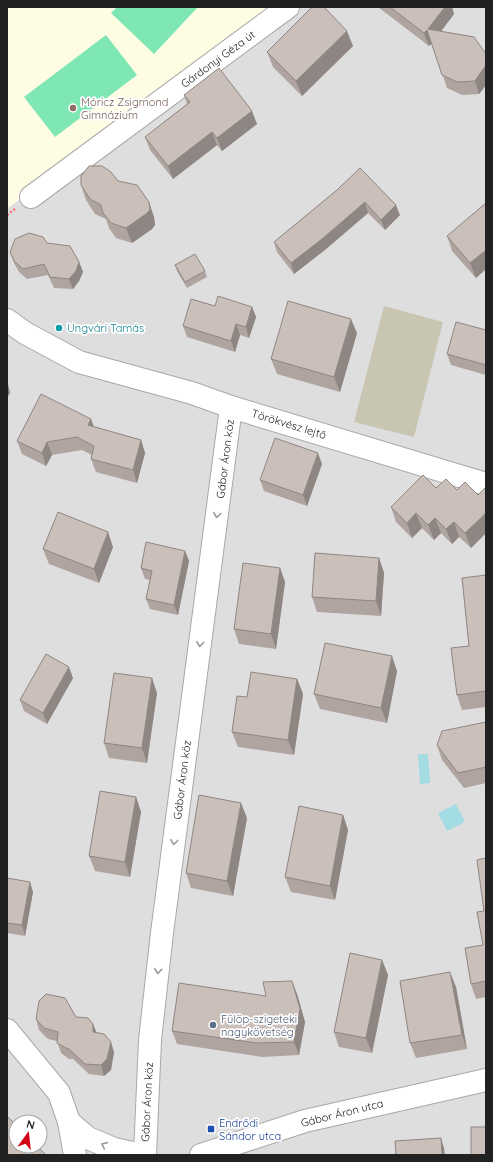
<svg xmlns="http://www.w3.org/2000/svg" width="493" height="1162" viewBox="0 0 493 1162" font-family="Quicksand,sans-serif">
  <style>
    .residential { fill: #dfdede; fill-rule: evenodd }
    .education { fill: #fffce4 }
    .construction { fill: #c8c6b2 }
    .pitch { fill: #7fe7b4 }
    .water { fill: #a4dce3 }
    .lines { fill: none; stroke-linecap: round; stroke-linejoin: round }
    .minor-casing { stroke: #a8a8a8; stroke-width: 24 }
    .path { stroke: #ff6c6c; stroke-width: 2.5; stroke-dasharray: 2 2; stroke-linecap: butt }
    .minor { stroke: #fff; stroke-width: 22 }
    .wall { fill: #afa4a0 }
    .shaded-wall { fill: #8e8682 }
    .building { fill: #cbbfba; stroke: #8e8682 }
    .oneway { stroke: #9b9b9b }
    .education-dot { fill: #8d6e63; stroke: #fff; stroke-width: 1.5 }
    .culture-dot { fill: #0f9aa8; stroke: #fff; stroke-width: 1.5 }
    .service-dot { fill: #5c6f8a; stroke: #fff; stroke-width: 1.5 }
    .transit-dot { fill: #1a4fb4; stroke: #fff; stroke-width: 1.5 }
    .labels { text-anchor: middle; stroke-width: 3.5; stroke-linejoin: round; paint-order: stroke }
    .street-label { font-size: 11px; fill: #212121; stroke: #fff }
    .education-label { font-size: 11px; fill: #785e54; stroke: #fff; text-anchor: start }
    .culture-label { font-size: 11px; fill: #0d838f; stroke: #fff; text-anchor: start }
    .service-label { font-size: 11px; fill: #4e5e75; stroke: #fff; text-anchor: start }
    .transit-label { font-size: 11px; fill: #164399; stroke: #fff; text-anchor: start }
  </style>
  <rect width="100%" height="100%" fill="#f2ede7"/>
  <!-- residential -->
  <path class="residential" d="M7,7h479v1148h-479zM16,1122h24v24h-24z"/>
  <!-- education -->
  <path class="education" d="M7,7h264l-264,202z"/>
  <!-- construction -->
  <path class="construction" d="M384,306l59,16 -29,115 -60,-15z"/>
  <!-- pitch -->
  <g class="pitch">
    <path d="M117,7h81l-44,47 -43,-41z"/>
    <path d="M106,35l31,40 -82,62 -31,-40z"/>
  </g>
  <!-- water -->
  <g class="water">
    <path d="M418,754h10l2,29 -10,1z"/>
    <path d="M456,804l9,18 -18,9 -9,-18z"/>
  </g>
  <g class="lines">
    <!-- minor casing -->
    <g class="minor-casing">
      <g id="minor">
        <path d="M31,197l257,-190"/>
        <path d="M7,320l18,13 54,29 113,31 39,14 255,77"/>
        <path d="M7,1030l52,63 10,29 6,33"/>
        <path d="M69,1122l19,16 26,11 28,6"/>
        <path d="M145,1155l5,-115 12,-107 69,-526"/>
        <path d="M201,1155l104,-34 181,-41"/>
      </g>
    </g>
    <!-- path -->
    <path class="path" d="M7,215l8,-6"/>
    <!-- minor -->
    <use href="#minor" class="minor"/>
  </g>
  <!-- wall -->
  <g class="wall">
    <path d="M378,7h74l2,7 -13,17 45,23v31l-7,9 -17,1 -15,-7 -15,-45 -3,3z"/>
    <path d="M353,46l-51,50 -29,-29 -6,-15z"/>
    <path d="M184,95l73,29 -35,27 -5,-6 -44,34 -23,-29 -5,-13 42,-33z"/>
    <path d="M118,181l36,36 1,8 -3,4 -20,14 -16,-5 -7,-10 -3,-9 -11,-5 -9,-14 -5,-15z"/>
    <path d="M337,190l63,25 -15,15 -17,-17 -42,36 -32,25 -17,-22 -3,-10z"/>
    <path d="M486,203v66l-10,9 -24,-27 -5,-15z"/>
    <path d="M47,243l32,19 4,10 -4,9 -6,8 -19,-1 -6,-13 -21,4 -8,-7 -5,-9 -4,-11z"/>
    <path d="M175,265l30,6 2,6 -20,11 -10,-17z"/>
    <path d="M215,306l37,1 4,10 -7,21 -9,-3 -5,17 -48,-15 -4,-11z"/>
    <path d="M486,330v45l-35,-10 -4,-11z"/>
    <path d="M357,333l-17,59 -63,-18 -6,-15z"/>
    <path d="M94,427l47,13 4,13 -8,30 -41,-11 -5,-13 1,-4 -10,-5 -30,5 -6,11 -24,-12 -5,-13z"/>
    <path d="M322,464l-15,42 -43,-15 -4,-11z"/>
    <path d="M436,488l21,2 21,5 8,-6v44l-15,15 -12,-11 -7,7 -11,-11 -7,7 -12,-12 -10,10 -16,-16 -5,-15z"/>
    <path d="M113,547l-14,36 -50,-19 -6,-15z"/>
    <path d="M185,551l4,10 -11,54 -28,-6 -4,-10 4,-19 -5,-1 -4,-11z"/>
    <path d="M379,558l5,15 -3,43 -64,-4 -5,-15z"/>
    <path d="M280,568l5,14 -9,67 -37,-5 -5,-15z"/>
    <path d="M486,575v132l-24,3 -5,-15z"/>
    <path d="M397,671l-10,52 -67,-14 -6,-15z"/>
    <path d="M73,678l-26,46 -23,-13 -4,-11z"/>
    <path d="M297,679l6,15 -9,61 -56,-8 -6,-15 15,-35z"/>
    <path d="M157,693l-10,70 -38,-5 -5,-15z"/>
    <path d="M486,722v61l-22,5 -22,-28 -5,-15z"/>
    <path d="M136,797l5,15 -11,65 -35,-6 -6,-15z"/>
    <path d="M343,815l5,15 -13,70 -44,-8 -6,-15z"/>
    <path d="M247,818l-14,78 -42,-8 -5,-15z"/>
    <path d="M486,858v139l-10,2 -5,-15 12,-39 1,-34z"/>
    <path d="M7,878l26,14 -8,44 -18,-3z"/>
    <path d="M382,960l6,15 -16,78 -33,-6 -5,-15z"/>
    <path d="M456,987l11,62 -51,9 -6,-15z"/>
    <path d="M297,994l8,28 -6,33 -37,2 -85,-13 -5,-13 94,-35z"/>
    <path d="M76,1017l17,7 3,8 18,20 -3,18 -7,6 -15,-2 -16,-15h-4l-8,-6 -4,-12 -9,-2 -9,-9 -3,-11z"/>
  </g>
  <!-- shaded-wall -->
  <g class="shaded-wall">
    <path d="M445,7h7l2,7 -21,28 -5,-13z"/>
    <path d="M427,30l5,13 -3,3 -5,-13z"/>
    <path d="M347,31l6,15 -51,50 -6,-15z"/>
    <path d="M486,65v20l-7,9 -4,-13z"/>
    <path d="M252,111l5,13 -35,27 -5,-13z"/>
    <path d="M212,132l5,13 -44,34 -5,-13z"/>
    <path d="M149,202l5,15 1,8 -3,4 -20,14 -6,-15z"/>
    <path d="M365,202l3,11 -42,36 -32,25 -3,-11z"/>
    <path d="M396,205l4,10 -15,15 -4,-10z"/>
    <path d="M486,250v19l-10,9 -6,-15z"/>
    <path d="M79,262l4,10 -4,9 -6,8 -4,-10z"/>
    <path d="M252,307l4,10 -7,21 -3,-11z"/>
    <path d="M351,319l6,14 -17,59 -6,-15z"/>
    <path d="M236,324l4,11 -5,17 -4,-11z"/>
    <path d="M7,379l3,14 -3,5z"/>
    <path d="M91,419l5,13 -8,-7z"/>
    <path d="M141,440l4,13 -8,30 -4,-13z"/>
    <path d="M47,442l5,13 -6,11 -4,-13z"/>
    <path d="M318,453l4,11 -15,42 -4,-11z"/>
    <path d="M416,513l6,15 -10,10 -5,-15z"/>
    <path d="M486,513v20l-15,15 -6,-15z"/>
    <path d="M435,518l6,15 -7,7 -6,-15z"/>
    <path d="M454,522l5,15 -7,7 -6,-15z"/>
    <path d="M108,532l5,15 -14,36 -5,-14z"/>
    <path d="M185,551l4,10 -11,54 -4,-10z"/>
    <path d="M379,558l5,15 -3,43 -5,-15z"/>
    <path d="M280,568l5,14 -9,67 -5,-15z"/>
    <path d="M392,656l5,15 -10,52 -6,-15z"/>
    <path d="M69,667l4,11 -26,46 -4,-11z"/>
    <path d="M152,678l5,15 -10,70 -5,-15z"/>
    <path d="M297,679l6,15 -9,61 -6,-15z"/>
    <path d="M136,797l5,15 -11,65 -5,-15z"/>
    <path d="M241,803l6,15 -14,78 -6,-15z"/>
    <path d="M343,815l5,15 -13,70 -5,-14z"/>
    <path d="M30,882l3,10 -8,44 -3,-11z"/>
    <path d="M382,960l6,15 -16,78 -6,-15z"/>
    <path d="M450,972l6,15 11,62 -5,-14z"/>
    <path d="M292,981l5,13 8,28 -6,33 -5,-13z"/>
    <path d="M93,1024l4,10 -4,-2z"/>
    <path d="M111,1042l3,10 -3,18 -7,6 -3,-11z"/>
    <path d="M441,1138l3,10 1,7h-3z"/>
  </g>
  <!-- building -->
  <g class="building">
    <path d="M312,7h12l23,24 -51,50 -29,-29z"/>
    <path d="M390,7h55l-17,22 46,8 12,17v11l-11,16 -18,1 -15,-7 -15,-45 -3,3z"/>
    <path d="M219,68l33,43 -35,27 -5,-6 -44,34 -23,-29 45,-35 -6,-7z"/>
    <path d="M89,166h13l9,6 7,9 19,4 12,17 1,8 -4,4 -20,14 -15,-5 -8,-10 -2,-8 -11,-6 -9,-14v-9z"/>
    <path d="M360,168l36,37 -15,15 -16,-18 -43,37 -31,24 -17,-21 63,-52z"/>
    <path d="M486,203v47l-16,13 -23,-27z"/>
    <path d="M29,233l14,4 4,6 23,3 9,16 -3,9 -7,8 -19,-2 -6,-13 -21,5 -8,-7 -5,-10 5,-13z"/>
    <path d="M195,254l10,17 -20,11 -10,-17z"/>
    <path d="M218,296l34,11 -6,20 -10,-3 -5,17 -48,-15 8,-27 24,7z"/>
    <path d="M288,301l63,18 -17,58 -63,-18z"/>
    <path d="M456,322l30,8v35l-39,-11z"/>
    <path d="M41,394l50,25 -3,6 53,15 -8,30 -42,-11 3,-13 -17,-9 -30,5 -5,11 -25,-12z"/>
    <path d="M275,438l43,15 -15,42 -43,-15z"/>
    <path d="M423,475l13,13 10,-9 11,11 8,-8 13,13 7,-7 1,1v24l-21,20 -11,-11 -8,7 -11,-11 -7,7 -12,-12 -9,10 -16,-16z"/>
    <path d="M58,512l50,20 -14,37 -51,-20z"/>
    <path d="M146,542l39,9 -11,54 -28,-6 6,-28 -11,-3z"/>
    <path d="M315,553l64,5 -3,43 -64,-4z"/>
    <path d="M243,563l37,5 -9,66 -37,-5z"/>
    <path d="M486,575v116l-29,4 -6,-47 18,-2 -7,-68z"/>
    <path d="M325,643l67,13 -11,52 -67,-14z"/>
    <path d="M46,654l23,13 -26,46 -23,-13z"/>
    <path d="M251,672l46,7 -9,61 -56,-8 5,-36 10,1z"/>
    <path d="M114,673l38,5 -10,70 -38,-5z"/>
    <path d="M486,722v47v-2l-28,6 -21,-28 5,-14z"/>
    <path d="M100,791l36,6 -11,65 -36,-6z"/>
    <path d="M199,795l42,8 -14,78 -41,-8z"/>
    <path d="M299,806l44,9 -13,71 -45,-9z"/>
    <path d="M486,858v123l-15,3 -6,-36 18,-3 -6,-33 7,-1 -7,-51z"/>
    <path d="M7,878l23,4 -8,43 -15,-2z"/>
    <path d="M350,953l32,7 -16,78 -32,-6z"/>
    <path d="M450,972l12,63 -52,8 -10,-62z"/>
    <path d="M292,981l8,28 -6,33 -37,1 -85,-12 7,-48 87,13 -3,-14z"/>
    <path d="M46,994l19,4 11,19 12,1 5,6v8l11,2 7,8 -4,17 -6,6 -16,-1 -16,-15 -3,-1 -9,-5 1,-11 -14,-4 -8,-9 3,-18z"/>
    <path d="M7,1116l9,9v21h21l9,9h-39z"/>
    <rect x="471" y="1127" width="15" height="28"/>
    <path d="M441,1138l1,17h-53l7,-1 -1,-13z"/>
  </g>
  <!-- one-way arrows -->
  <defs><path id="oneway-chevron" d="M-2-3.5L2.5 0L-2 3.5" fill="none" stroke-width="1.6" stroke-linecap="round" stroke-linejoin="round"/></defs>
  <g class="oneway">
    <use href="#oneway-chevron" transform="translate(217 515) rotate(97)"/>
    <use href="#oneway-chevron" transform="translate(200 644) rotate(97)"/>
    <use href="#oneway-chevron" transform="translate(174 842) rotate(97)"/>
    <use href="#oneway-chevron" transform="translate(158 971) rotate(96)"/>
    <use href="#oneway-chevron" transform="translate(104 1145) rotate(-156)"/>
  </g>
  <!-- markers -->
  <circle class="education-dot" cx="73" cy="108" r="4"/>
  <circle class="culture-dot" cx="59" cy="328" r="4"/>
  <circle class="service-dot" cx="213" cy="1025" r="4"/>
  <rect class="transit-dot" x="207" y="1125" width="8" height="8" rx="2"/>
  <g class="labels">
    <!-- street labels -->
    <g class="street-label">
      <text transform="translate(218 59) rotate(-36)" y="4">Gárdonyi Géza út</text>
      <text transform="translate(289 424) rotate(17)" y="4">Törökvész lejtő</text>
      <text transform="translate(225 459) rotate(-83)" y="4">Gábor Áron köz</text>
      <text transform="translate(182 780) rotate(-83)" y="4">Gábor Áron köz</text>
      <text transform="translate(147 1102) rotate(-87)" y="4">Gábor Áron köz</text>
      <text transform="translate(342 1113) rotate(-14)" y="4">Gábor Áron utca</text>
    </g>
    <!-- education labels -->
    <g class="education-label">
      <text x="81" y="106">Móricz Zsigmond<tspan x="81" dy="13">Gimnázium</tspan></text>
    </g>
    <!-- culture labels -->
    <g class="culture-label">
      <text x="67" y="332">Ungvári Tamás</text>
    </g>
    <!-- service labels -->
    <g class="service-label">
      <text x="221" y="1023">Fülöp-szigeteki<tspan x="221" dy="13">nagykövetség</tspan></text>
    </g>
    <!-- transit labels -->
    <g class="transit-label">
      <text x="219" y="1127">Endrődi<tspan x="219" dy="13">Sándor utca</tspan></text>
    </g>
  </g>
  <!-- border -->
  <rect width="493" height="1162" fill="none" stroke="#212121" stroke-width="16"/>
  <!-- north arrow -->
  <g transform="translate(28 1134) rotate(15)"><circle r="19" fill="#ffffff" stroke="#a6a6a6"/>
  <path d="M0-3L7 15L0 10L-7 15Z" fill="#d30016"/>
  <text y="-6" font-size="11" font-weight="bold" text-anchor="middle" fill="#212121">N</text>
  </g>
</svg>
